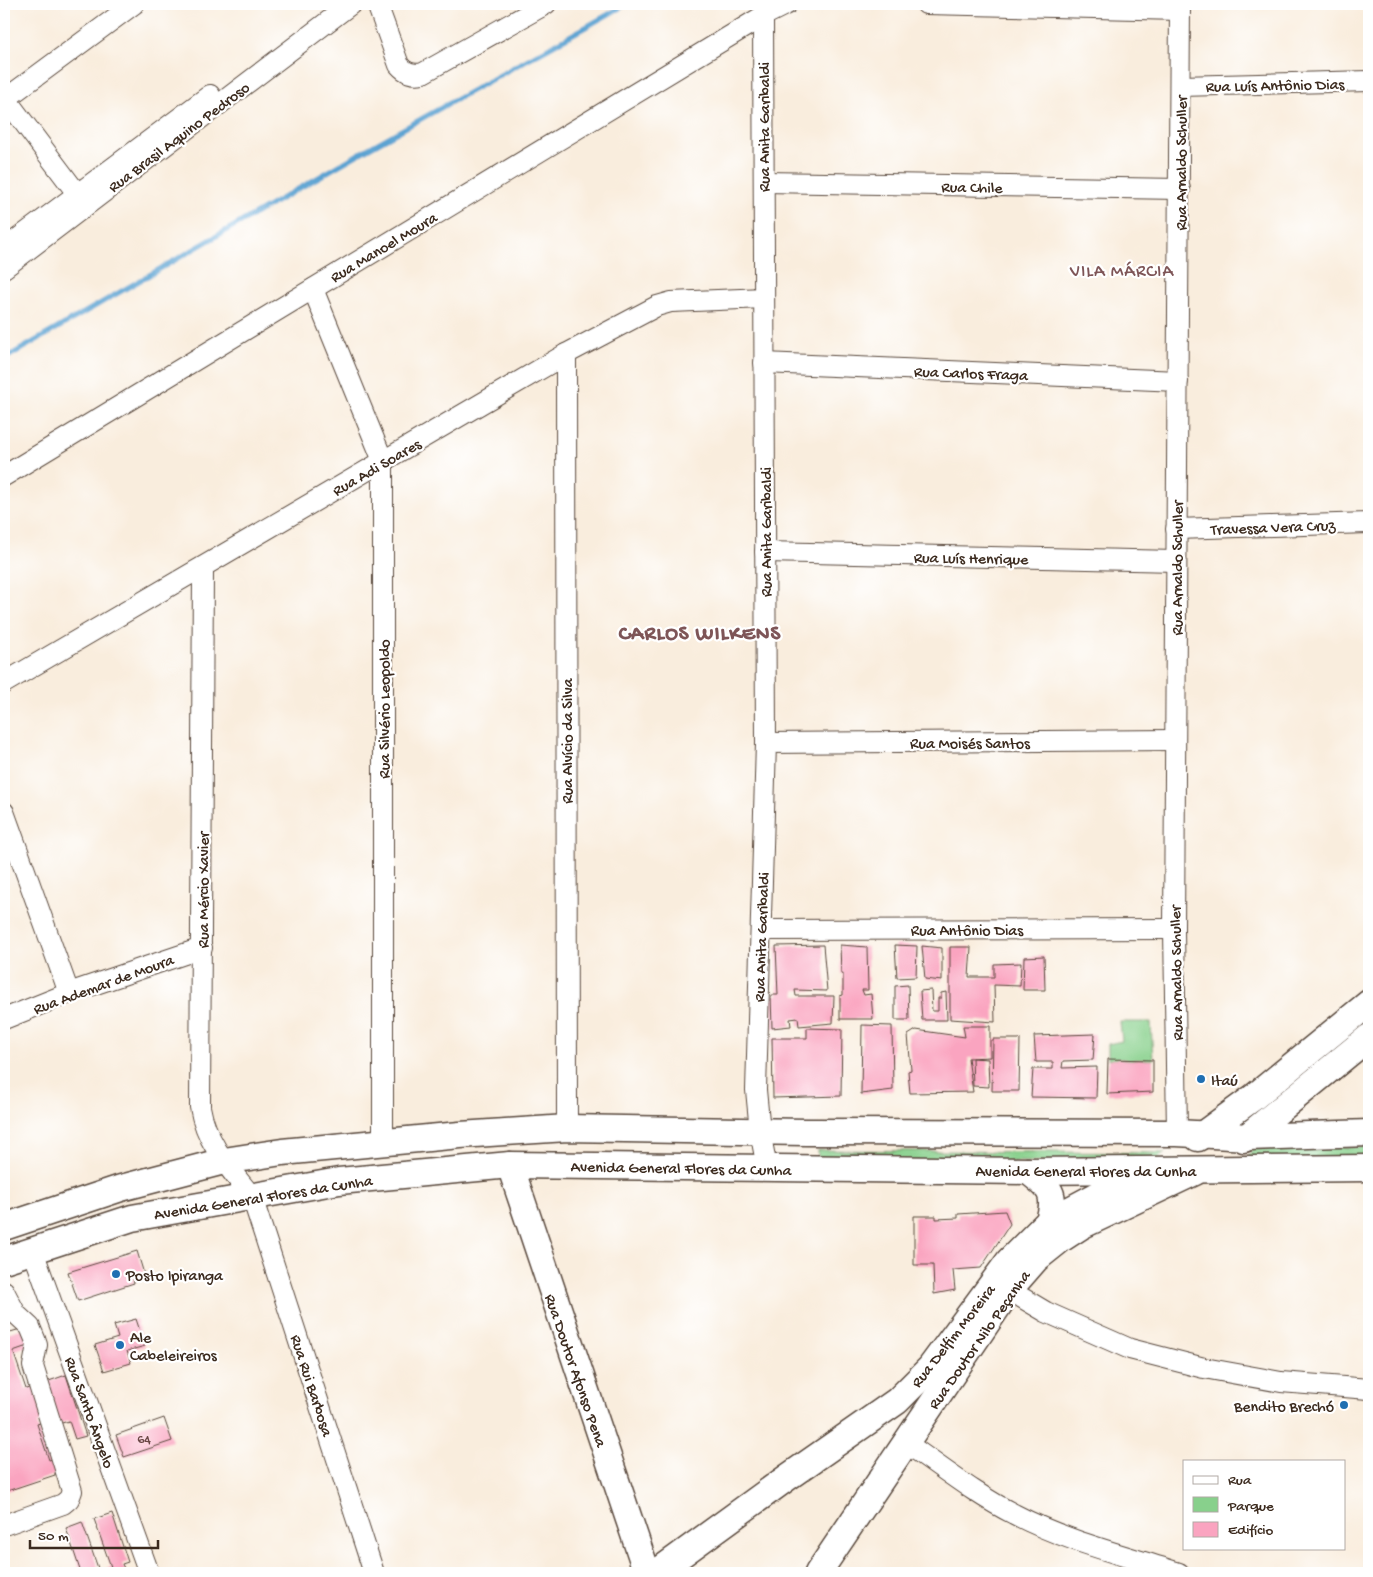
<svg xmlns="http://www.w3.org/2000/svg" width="1373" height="1577" viewBox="0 0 1373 1577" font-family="'Gochi Hand',sans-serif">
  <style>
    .green { fill: #88d08c; stroke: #627d55 }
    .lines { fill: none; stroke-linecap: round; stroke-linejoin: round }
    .stream { stroke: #5ca3d2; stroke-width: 5 }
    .building { fill: #faa4c0 }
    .minor-casing { stroke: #58473b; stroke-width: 22 }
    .major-casing { stroke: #58473b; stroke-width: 29 }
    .minor { stroke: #fff; stroke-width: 20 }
    .major { stroke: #fff; stroke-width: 26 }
    .poi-dot { fill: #1f6fb2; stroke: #fff; stroke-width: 2 }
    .labels { text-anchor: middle; stroke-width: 4.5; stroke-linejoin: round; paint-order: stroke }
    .number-label { font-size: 14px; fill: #6b4846 }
    .street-label { font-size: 16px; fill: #3b2a1e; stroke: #fff }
    .poi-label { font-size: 16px; fill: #3b2a1e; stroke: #fff; text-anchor: start }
    .neighbourhood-label { font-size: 18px; letter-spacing: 1px; fill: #7e5557; stroke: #fff }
    .district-label { font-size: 21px; font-weight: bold; letter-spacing: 1px; fill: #7e5557; stroke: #fff }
  </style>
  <rect width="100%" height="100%" fill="#fff"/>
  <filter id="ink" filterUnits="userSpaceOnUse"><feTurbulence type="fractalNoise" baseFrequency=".02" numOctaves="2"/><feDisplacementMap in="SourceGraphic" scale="10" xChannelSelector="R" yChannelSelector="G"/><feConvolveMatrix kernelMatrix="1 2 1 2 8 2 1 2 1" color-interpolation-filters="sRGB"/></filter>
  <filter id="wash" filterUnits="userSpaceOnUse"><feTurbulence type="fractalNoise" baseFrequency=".0096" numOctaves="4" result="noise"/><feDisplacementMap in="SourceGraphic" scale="20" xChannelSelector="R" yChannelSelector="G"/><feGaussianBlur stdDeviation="1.12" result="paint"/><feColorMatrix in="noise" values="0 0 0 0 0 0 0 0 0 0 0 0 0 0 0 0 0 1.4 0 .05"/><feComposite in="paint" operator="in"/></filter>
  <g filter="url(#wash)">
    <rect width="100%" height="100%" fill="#f9eddd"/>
    <!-- green -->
    <g class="green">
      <path d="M1120,1022h31l2,38 -45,-1v-15l14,-3z"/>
      <path d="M1369,1147v12l-123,1 7,-11z"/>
      <path d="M818,1150l347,3 -14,10 -333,-3z"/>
    </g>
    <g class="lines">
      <!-- stream -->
      <path class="stream" d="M4,359l365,-211 258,-144"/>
    </g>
    <g id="blocks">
      <!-- building -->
      <g class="building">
        <path d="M823,945l4,46 -32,-1 1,6h38l-1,27 -34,3 -1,-8 -8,1 1,7 -19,2 -1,-33h7l-2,-49z"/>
        <path d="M840,945l27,2 1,43h-6l2,5 7,-1 2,25h-33v-23l3,-1v-21h-2z"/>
        <path d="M895,945l22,1 -1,31 -19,1z"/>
        <path d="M922,946l20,2v33l-17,-2z"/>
        <path d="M950,947h21l-2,30h25v-13l27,-1 -1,23 -26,-1 1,37 -45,-3z"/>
        <path d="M1044,956l1,34h-22l1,-33z"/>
        <path d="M908,985l1,35h-14v-34z"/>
        <path d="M931,990l1,21h6v-13h3v-5l5,-1 1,28h-25l-2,-29z"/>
        <path d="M862,1025l30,1 1,64 -32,4z"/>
        <path d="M963,1026h27v31l-22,1 5,34 -63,1 -2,-22 3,-1 -3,-35 8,-5 49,7z"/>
        <path d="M807,1028l35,1 -1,67 -68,2 -1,-60h35z"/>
        <path d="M1095,1034l-2,26 -30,1 -1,7 35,-1 -1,31 -65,-1 2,-28h20v-7h-17l-2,-26z"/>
        <path d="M993,1039h27l-1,52h-27z"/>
        <path d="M972,1058l16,1 1,28 -16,-1z"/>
        <path d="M1108,1059l45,1v32l-46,2z"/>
        <path d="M1005,1211l5,13 -29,44 -28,2 2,20 -21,4 -1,-29h-19v-49h22v3l22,-1v-4z"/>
        <path d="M137,1251l7,23 -11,4 1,5 -56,18 -10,-29z"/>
        <path d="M136,1319l9,27 -18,5 4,12 -27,8 -9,-26 23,-7 -4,-13z"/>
        <path d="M4,1323l3,10 20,-6 6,17 -20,7 13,38 40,-14 20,61 -11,3 -6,-18 -11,3 -9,-4 -12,4 12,36 7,-2 5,13 -6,2v2l-51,17z"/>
        <path d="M164,1418l8,23 -48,16 -8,-22z"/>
        <path d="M112,1513l16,49 -6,2 4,9h-45l-15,-45 16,-6 17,49 12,-4 -17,-48z"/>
      </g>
    </g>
  </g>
  <g filter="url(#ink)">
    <use href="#blocks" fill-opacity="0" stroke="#58473b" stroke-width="1"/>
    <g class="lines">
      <!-- minor casing -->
      <g class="minor-casing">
        <g id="minor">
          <path d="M377,4l22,61c7,8 13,10 24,8l123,-69"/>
          <path d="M926,4l254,6"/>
          <path d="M763,16l3,727 -10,347 4,41 7,37"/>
          <path d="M1180,86l189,-5"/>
          <path d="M6,99l79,105"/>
          <path d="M4,100l130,-96"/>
          <path d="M764,182l416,7"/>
          <path d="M4,249l206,-154"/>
          <path d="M4,268l347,-264"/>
          <path d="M313,289l70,172v681"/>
          <path d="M566,354l1,774"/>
          <path d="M764,363l414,18"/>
          <path d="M4,476l759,-460 24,-12"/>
          <path d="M1176,529l193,-6"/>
          <path d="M765,552l411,9"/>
          <path d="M203,568l-3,539c6,36 30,62 52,90l122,376"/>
          <path d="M4,683l562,-329 91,-48 14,-4 93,-4"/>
          <path d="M766,743l409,-3"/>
          <path d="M4,812l65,181"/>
          <path d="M761,930l413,-1"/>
          <path d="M4,1019l65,-26 133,-45"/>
          <path d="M1177,1133l-3,-204 6,-925"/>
          <path d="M33,1251l116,322"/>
          <path d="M1009,1290l37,22 84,37 74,19 77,14 88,7"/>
          <path d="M4,1291l12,23 14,13 5,12 2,6 -4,21 39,125 -3,8 -6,5 -59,21"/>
          <path d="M906,1443c35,24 70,52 108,71 51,27 110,41 165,59"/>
        </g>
      </g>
      <!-- major casing -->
      <g class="major-casing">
        <g id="major">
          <path d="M1198,1138l56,-41 115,-94"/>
          <path d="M1244,1139l125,-102"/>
          <path d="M510,1165l137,408"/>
          <path d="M1028,1171c22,17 29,22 21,50"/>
          <path d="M4,1227l117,-39 103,-27 58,-9 178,-17 107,-7 240,4 370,1 71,4 121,-4"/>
          <path d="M4,1260l128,-42 207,-37 171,-16 518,6 341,-3"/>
          <path d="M656,1573l132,-96 109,-76 33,-33 79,-107 40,-40 90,-48"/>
          <path d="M818,1573l191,-283 27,-31 25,-20 20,-13 114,-54"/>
        </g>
      </g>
      <!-- minor -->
      <use href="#minor" class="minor"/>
      <!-- major -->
      <use href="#major" class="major"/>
    </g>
  </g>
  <!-- markers -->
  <g class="poi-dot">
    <circle cx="1201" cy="1079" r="5"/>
    <circle cx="116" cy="1274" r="5"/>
    <circle cx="120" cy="1345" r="5"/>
    <circle cx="1344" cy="1405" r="5"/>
  </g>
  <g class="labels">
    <!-- number labels -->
    <g class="number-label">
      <text x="144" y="1443">64</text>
    </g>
    <!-- street labels -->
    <g class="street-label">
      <text transform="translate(1275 84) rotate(-1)" y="6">Rua Luís Antônio Dias</text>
      <text transform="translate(763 127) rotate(-90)" y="6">Rua Anita Garibaldi</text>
      <text transform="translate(178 136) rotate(-37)" y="6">Rua Brasil Aquino Pedroso</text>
      <text transform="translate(1180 163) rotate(-90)" y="6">Rua Arnaldo Schuller</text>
      <text transform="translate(972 186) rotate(1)" y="6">Rua Chile</text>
      <text transform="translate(383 246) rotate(-31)" y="6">Rua Manoel Moura</text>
      <text transform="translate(971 372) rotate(2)" y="6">Rua Carlos Fraga</text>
      <text transform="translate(376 466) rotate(-30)" y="6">Rua Adi Soares</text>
      <text transform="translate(1273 526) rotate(-2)" y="6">Travessa Vera Cruz</text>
      <text transform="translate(765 532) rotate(-90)" y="6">Rua Anita Garibaldi</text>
      <text transform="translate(971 557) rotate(1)" y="6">Rua Luís Henrique</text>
      <text transform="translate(1176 568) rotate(-90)" y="6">Rua Arnaldo Schuller</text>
      <text transform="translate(383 709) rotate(-90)" y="6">Rua Silvério Leopoldo</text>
      <text transform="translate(566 741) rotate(-90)" y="6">Rua Alvício da Silva</text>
      <text x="970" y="748">Rua Moisés Santos</text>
      <text transform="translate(202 890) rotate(-90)" y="6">Rua Mércio Xavier</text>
      <text x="967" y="935">Rua Antônio Dias</text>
      <text transform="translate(760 937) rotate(-88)" y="6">Rua Anita Garibaldi</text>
      <text transform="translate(1175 973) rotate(-91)" y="6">Rua Arnaldo Schuller</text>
      <text transform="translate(103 983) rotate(-20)" y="6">Rua Ademar de Moura</text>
      <text transform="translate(681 1167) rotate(1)" y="6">Avenida General Flores da Cunha</text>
      <text x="1086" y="1176">Avenida General Flores da Cunha</text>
      <text transform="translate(263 1196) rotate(-9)" y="6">Avenida General Flores da Cunha</text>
      <text transform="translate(952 1335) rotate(-52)" y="6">Rua Delfim Moreira</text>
      <text transform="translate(978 1339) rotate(-55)" y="6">Rua Doutor Nilo Peçanha</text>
      <text transform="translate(577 1370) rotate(71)" y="6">Rua Doutor Afonso Pena</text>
      <text transform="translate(313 1385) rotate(72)" y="6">Rua Rui Barbosa</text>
      <text transform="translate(91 1412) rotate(70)" y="6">Rua Santo Ângelo</text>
    </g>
    <!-- poi labels -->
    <g class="poi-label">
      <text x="1211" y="1085">Itaú</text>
      <text x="126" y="1280">Posto Ipiranga</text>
      <text x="130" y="1342">Ale<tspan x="130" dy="18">Cabeleireiros</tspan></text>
      <text x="1334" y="1411" text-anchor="end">Bendito Brechó</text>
    </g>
    <!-- neighbourhood labels -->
    <g class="neighbourhood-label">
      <text x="1122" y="276">VILA MÁRCIA</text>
    </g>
    <!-- district labels -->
    <g class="district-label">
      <text x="700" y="639">CARLOS WILKENS</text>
    </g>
  </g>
  <!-- margin -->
  <rect width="1373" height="1577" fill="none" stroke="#fff" stroke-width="20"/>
  <!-- legend -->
  <rect x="1183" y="1460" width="162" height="90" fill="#ffffff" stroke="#b1aaa5"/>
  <rect x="1193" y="1476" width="25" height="8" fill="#ffffff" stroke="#b1aaa5"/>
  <text x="1228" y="1484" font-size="15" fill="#3b2a1e">Rua</text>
  <rect x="1193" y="1497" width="25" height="15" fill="#88d08c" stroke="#b1aaa5"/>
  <text x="1228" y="1510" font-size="15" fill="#3b2a1e">Parque</text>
  <rect x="1193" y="1522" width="25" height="15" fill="#faa4c0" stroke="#b1aaa5"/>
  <text x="1228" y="1534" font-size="15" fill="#3b2a1e">Edifício</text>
  <!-- scale -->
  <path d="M30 1540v8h128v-8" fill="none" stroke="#3b2a1e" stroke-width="2.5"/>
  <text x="38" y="1540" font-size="15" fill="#3b2a1e" stroke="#ffffff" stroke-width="4" paint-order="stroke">50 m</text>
</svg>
